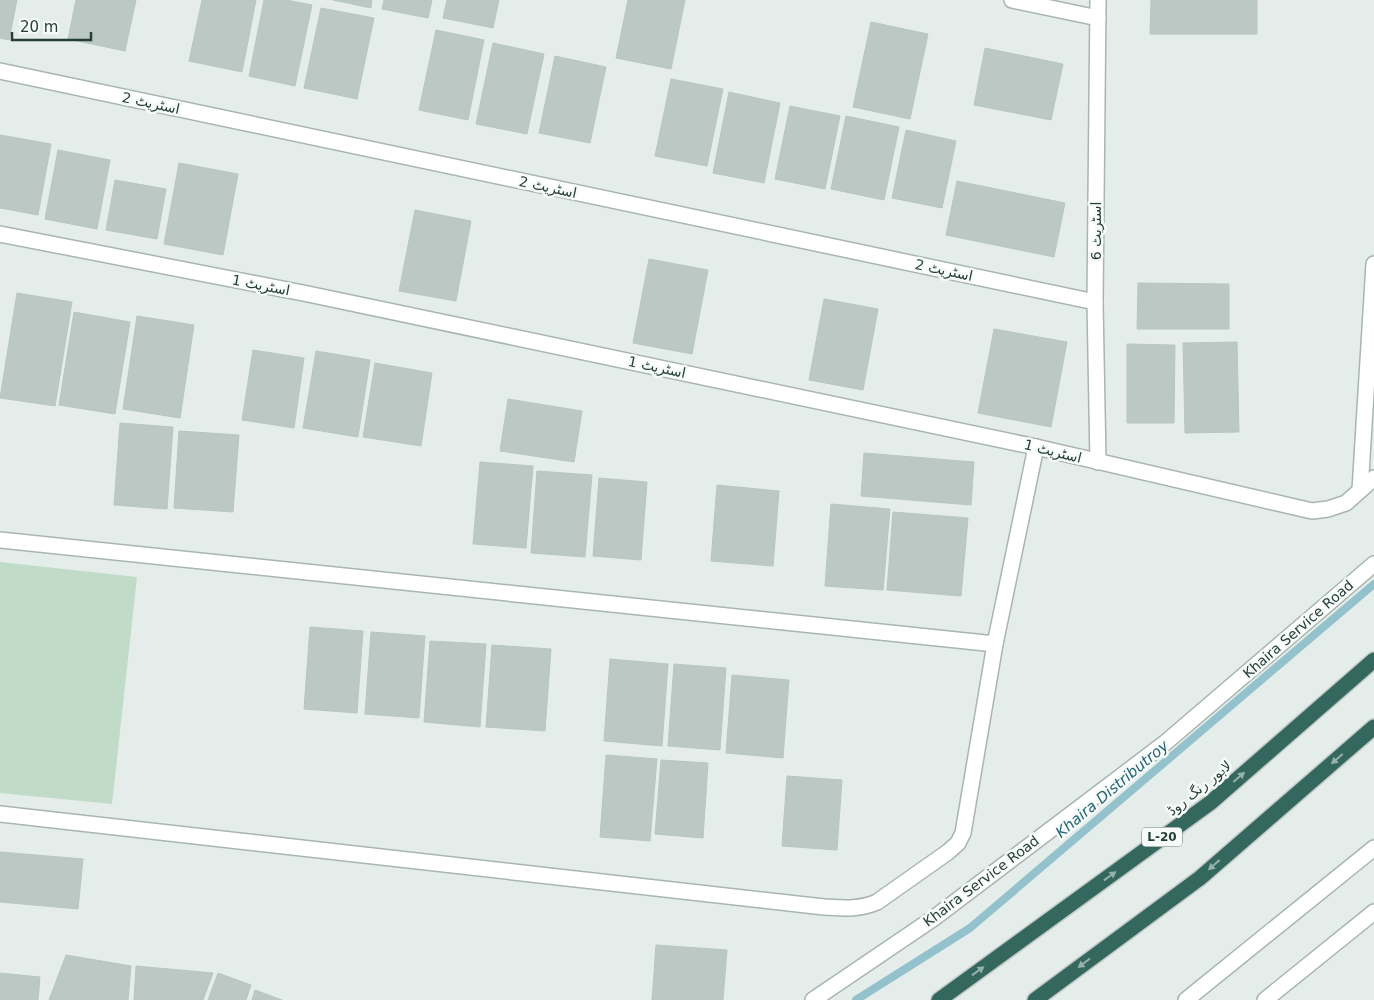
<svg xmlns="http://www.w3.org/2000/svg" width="1374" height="1000" viewBox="0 0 1374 1000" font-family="'DejaVu Sans','Noto Naskh Arabic',sans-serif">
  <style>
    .green { fill: #c0dcc9 }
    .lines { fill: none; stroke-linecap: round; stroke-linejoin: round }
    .stream { stroke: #93c2cd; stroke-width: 8 }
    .building { fill: #bbc8c3; stroke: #b8c6c1 }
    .minor-casing { stroke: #a8b5b1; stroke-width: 18 }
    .tertiary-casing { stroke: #a8b5b1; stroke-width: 18 }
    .motorway-casing { stroke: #c2c9c7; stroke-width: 18 }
    .minor { stroke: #fff; stroke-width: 15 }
    .tertiary { stroke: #fff; stroke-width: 15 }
    .motorway { stroke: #34685f; stroke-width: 15 }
    .oneway { fill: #95b1ac }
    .labels { text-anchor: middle; stroke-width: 5; stroke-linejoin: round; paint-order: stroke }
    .shield { fill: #f6faf8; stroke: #647672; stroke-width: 1 }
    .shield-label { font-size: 12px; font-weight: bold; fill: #263e38 }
    .street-label { font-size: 14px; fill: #263e38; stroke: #f6faf8 }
    .water-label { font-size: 15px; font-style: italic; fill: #246575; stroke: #f6faf8 }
  </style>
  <rect width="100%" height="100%" fill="#e5edea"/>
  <!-- green -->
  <path class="green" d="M0,562l137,15 -25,227 -112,-11z"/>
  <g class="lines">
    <!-- stream -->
    <path class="stream" d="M856,1000l114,-72 404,-344"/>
  </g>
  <!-- building -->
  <g class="building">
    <path d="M0,0h17l-8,40 -9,-2z"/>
    <path d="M76,0h60l-11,51 -57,-12z"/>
    <path d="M202,0h54l-14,72 -53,-11z"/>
    <path d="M264,0h22l26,5 -17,81 -46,-10z"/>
    <path d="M333,0h39l-1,8z"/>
    <path d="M384,0h48l-4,18 -46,-9z"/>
    <path d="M447,0h52l-6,28 -50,-10z"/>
    <path d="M628,0h57l-14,69 -55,-11z"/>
    <path d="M1151,0h106v34h-107z"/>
    <path d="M321,8l53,10 -17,81 -53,-11z"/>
    <path d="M871,22l57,12 -18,85 -57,-12z"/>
    <path d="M436,30l48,10 -16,80 -49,-10z"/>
    <path d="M493,43l51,11 -17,80 -51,-10z"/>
    <path d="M985,48l78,16 -12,56 -77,-15z"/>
    <path d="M555,56l51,11 -16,76 -51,-10z"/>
    <path d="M671,79l52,10 -16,77 -52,-10z"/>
    <path d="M729,92l51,11 -16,80 -51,-10z"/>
    <path d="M790,106l50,10 -15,73 -50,-10z"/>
    <path d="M846,116l53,11 -15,73 -53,-11z"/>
    <path d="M906,130l50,11 -14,67 -50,-10z"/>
    <path d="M0,135l51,9 -13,71 -38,-7z"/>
    <path d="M58,150l52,10 -13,69 -52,-10z"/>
    <path d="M179,163l59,11 -15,81 -59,-11z"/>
    <path d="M115,180l51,9 -9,50 -51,-9z"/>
    <path d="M957,181l108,22 -11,54 -108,-22z"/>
    <path d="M415,210l56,11 -15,80 -57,-10z"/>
    <path d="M649,259l59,11 -16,84 -59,-11z"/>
    <path d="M1138,283l91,1v45h-92z"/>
    <path d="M17,293l55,9 -17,104 -55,-8z"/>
    <path d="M824,299l54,10 -15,81 -54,-10z"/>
    <path d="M74,312l56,10 -15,92 -56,-9z"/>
    <path d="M137,316l57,9 -14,93 -57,-9z"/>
    <path d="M994,329l73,13 -16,85 -73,-14z"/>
    <path d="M1237,342l2,90 -54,1 -2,-90z"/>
    <path d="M1127,344l48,1 -1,78h-47z"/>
    <path d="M253,350l51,8 -10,70 -52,-8z"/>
    <path d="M316,351l54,9 -12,77 -55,-9z"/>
    <path d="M375,363l57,10 -11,73 -58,-9z"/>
    <path d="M508,399l74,12 -8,51 -74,-11z"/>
    <path d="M120,423l53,4 -6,82 -53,-4z"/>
    <path d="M179,431l60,4 -6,77 -59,-4z"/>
    <path d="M864,453l110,9 -3,43 -110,-9z"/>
    <path d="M480,462l53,4 -7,82 -53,-4z"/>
    <path d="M537,471l55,4 -7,82 -54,-4z"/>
    <path d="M599,478l48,4 -6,78 -48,-4z"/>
    <path d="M717,485l62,6 -6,75 -62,-5z"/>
    <path d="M831,504l59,5 -7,81 -58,-4z"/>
    <path d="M893,512l75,6 -7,78 -74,-6z"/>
    <path d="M310,627l53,4 -6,82 -53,-4z"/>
    <path d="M371,632l54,4 -6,82 -54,-4z"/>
    <path d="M430,641l56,3 -6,83 -56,-5z"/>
    <path d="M492,645l59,4 -6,82 -59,-4z"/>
    <path d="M610,659l58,5 -6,82 -58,-5z"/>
    <path d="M674,664l52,4 -6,82 -52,-4z"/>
    <path d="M732,675l57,5 -6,78 -57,-5z"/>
    <path d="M606,755l51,4 -7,82 -50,-4z"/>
    <path d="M661,760l47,3 -5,75 -48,-4z"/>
    <path d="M787,776l55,4 -5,70 -55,-4z"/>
    <path d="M0,852l83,7 -5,50 -78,-7z"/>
    <path d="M656,945l71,5 -4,50h-71z"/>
    <path d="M66,955l65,11 -3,34h-79z"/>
    <path d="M136,966l77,7 -10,27h-69z"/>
    <path d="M0,973l40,4 -2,23h-38z"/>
    <path d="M218,973l33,12 -5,15h-38z"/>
    <path d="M255,990l27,10h-30z"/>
  </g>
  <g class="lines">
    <!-- minor casing -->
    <g class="minor-casing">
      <g id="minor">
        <path d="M1012,0l86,18"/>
        <path d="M1098,0l-3,302 3,160"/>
        <path d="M0,71l1095,231"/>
        <path d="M0,234l308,60 728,153 276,64 16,-2 18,-6 28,-25"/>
        <path d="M1360,490l14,-226"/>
        <path d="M0,540l995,104"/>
        <path d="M0,814l824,93c18,1 35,3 53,-5l71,-50 10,-9 5,-10 32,-189 41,-197"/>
        <path d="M813,1000l121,-82 231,-175 209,-179"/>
        <path d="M1265,1000l109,-88"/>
      </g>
    </g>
    <!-- tertiary casing -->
    <g class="tertiary-casing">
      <path id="tertiary" d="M1186,1000l188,-152"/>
    </g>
    <!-- motorway casing -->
    <g class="motorway-casing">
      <g id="motorway">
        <path d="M939,1000l271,-197 164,-143"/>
        <path d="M1035,1000l165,-122 174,-151"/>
      </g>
    </g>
    <!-- minor -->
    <use href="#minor" class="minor"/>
    <!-- tertiary -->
    <use href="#tertiary" class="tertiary"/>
    <!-- motorway -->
    <use href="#motorway" class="motorway"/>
  </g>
  <!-- one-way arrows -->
  <defs><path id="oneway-solid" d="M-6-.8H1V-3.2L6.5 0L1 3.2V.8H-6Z" transform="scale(1.25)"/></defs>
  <g class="oneway">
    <use href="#oneway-solid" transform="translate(1337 759) rotate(139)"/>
    <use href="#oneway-solid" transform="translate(1239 777) rotate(-41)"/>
    <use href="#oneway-solid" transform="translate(1214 865) rotate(139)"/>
    <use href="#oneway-solid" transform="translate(1110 876) rotate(-36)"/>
    <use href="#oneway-solid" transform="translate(1084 963) rotate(143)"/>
    <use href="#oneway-solid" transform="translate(978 971) rotate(-36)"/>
  </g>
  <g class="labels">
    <!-- shield labels -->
    <rect class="shield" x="1142" y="827.5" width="40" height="19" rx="4"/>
    <g class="shield-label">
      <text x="1162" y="841">L-20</text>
    </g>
    <!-- street labels -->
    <g class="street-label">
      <text transform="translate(151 103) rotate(12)" y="5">اسٹریٹ 2</text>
      <text transform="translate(548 187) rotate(12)" y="5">اسٹریٹ 2</text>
      <text transform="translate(1096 231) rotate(-90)" y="5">اسٹریٹ 6</text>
      <text transform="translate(944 270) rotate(12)" y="5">اسٹریٹ 2</text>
      <text transform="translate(261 285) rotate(11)" y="5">اسٹریٹ 1</text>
      <text transform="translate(657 367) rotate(12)" y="5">اسٹریٹ 1</text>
      <text transform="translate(1053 451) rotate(14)" y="5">اسٹریٹ 1</text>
      <text transform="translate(1298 629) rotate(-41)" y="5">Khaira Service Road</text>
      <text transform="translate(1199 788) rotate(-39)" y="5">لاہور رنگ روڈ</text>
      <text transform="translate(981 881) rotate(-37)" y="5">Khaira Service Road</text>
    </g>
    <!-- water labels -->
    <g class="water-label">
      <text transform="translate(1112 789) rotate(-40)" y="5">Khaira Distributroy</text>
    </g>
  </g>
  <!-- scale -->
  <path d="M12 32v8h79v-8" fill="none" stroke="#263e38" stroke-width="2.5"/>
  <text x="20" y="32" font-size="15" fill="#263e38" stroke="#f6faf8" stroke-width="4" paint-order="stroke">20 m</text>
</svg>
